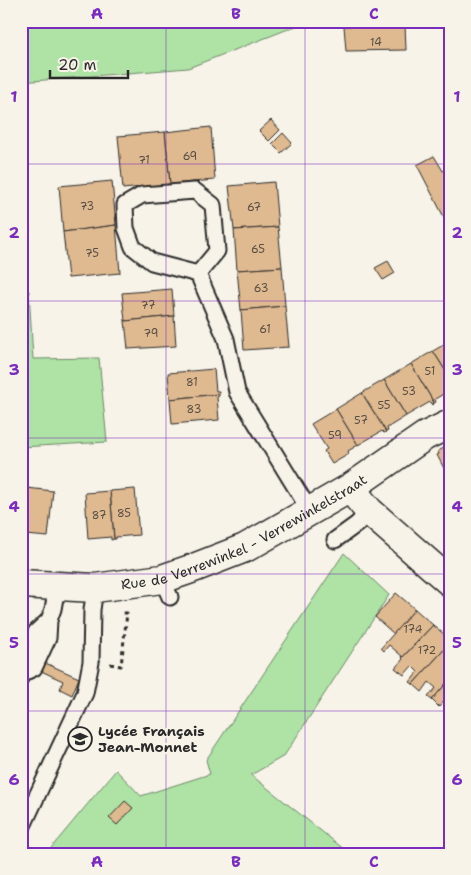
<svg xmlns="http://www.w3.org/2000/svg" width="471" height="875" viewBox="0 0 471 875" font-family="'Shantell Sans',sans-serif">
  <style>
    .green { fill: #aee3a5; stroke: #6c8768 }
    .building { fill: #dfb990; stroke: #2b2b2b }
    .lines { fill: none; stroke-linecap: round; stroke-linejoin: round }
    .lane-casing { stroke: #2b2b2b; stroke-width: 19 }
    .street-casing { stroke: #2b2b2b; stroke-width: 31 }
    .path { stroke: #2b2b2b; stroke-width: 3; stroke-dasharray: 4 4; stroke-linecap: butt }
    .lane { stroke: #f7f3e8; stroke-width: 15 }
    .street { stroke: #f7f3e8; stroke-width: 28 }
    .grid { fill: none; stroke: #7b2cbf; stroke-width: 1; stroke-opacity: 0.55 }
    .labels { text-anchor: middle; stroke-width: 4.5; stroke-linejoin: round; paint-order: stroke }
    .number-label { font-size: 11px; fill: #584e44 }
    .street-label { font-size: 14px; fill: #2b2b2b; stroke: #f7f3e8 }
    .poi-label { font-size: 14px; font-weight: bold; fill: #2b2b2b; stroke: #f7f3e8; text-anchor: start }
    .neatline { fill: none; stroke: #7b2cbf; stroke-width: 2 }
    .grid-label { font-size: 16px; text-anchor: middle; font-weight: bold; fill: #7b2cbf }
  </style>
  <rect width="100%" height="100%" fill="#f7f3e8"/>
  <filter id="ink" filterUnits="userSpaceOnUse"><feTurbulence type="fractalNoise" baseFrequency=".02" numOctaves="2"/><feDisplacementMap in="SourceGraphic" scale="10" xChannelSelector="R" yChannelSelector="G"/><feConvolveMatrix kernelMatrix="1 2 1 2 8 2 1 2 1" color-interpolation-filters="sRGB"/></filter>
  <g filter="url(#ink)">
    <!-- green -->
    <g class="green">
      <path d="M23,21h286l-121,47 -167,14v-51z"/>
      <path d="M21,291h8l4,68 66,-1 8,84 -86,5z"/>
      <path d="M344,553l45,42 -105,161 -33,19 99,79h-304l70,-84 25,26 69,-22 -4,-14z"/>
    </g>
    <!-- building -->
    <g class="building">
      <path d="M405,24l1,26 -60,1 -2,-25z"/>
      <path d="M271,120l9,10 -11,11 -10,-10z"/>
      <path d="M211,127l4,53 -45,4 -5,-52z"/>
      <path d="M165,132l5,52 -47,5 -5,-53z"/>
      <path d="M283,133l9,10 -11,10 -9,-9z"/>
      <path d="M434,156l9,15 7,-3v51l-4,2 -29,-56z"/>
      <path d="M112,181l4,44 -53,7 -4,-46z"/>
      <path d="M274,182l4,45 -44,3 -5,-44z"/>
      <path d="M116,225l4,48 -52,5 -5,-46z"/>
      <path d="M278,227l4,40 -45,3 -3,-40z"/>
      <path d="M388,261l7,12 -12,7 -8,-12z"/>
      <path d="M282,267l3,39 -44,4 -4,-40z"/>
      <path d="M172,289l2,27 -49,5 -3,-28z"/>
      <path d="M285,306l4,41 -45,3 -3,-40z"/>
      <path d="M174,316l2,30 -48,3 -3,-28z"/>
      <path d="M450,341v37l-17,-27z"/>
      <path d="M433,351l17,27v12l-15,9 1,3 -2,1 -23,-39z"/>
      <path d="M411,364l23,39 -2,2 -2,-3 -24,14 -22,-36z"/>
      <path d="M214,369l2,22h3v3l-49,5 -2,-26z"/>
      <path d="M384,380l22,36 -19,12 1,3 -2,1 -24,-39z"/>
      <path d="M362,393l24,39 -2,1 -2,-2 -24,14 -22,-36z"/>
      <path d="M219,394v2l-2,1 2,23 -47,4 -2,-25z"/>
      <path d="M336,409l22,36 -10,6 1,3 -17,10 -8,-13 3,-2 -16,-25z"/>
      <path d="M450,445v30l-2,1 -11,-21 2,-1 -1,-3z"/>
      <path d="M21,488h6l-5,49h-1z"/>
      <path d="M27,488l26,3 -5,46 -23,-2v2h-3z"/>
      <path d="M135,489l4,46 -23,2v2h-2l-4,-48z"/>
      <path d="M110,491l4,48 -3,1v-3l-23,2 -3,-46z"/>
      <path d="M396,593l19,16 -21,25 -19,-17z"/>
      <path d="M415,609l18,16 -30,32 -14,-12 -5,6 -3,-3z"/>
      <path d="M433,625l17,14v4l-37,41 -3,-2 8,-10 -6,-6 -8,9 -9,-7 8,-9 -1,-1z"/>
      <path d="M450,643v36l-18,21 -4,-3 8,-9 -7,-6 -7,10 -9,-8z"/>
      <path d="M43,662l36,16 -7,17 -12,-6 3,-8 -24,-11z"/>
      <path d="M450,679v21l-3,-2 -8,9 -7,-7z"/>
      <path d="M125,801l8,7 -16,17 -8,-7z"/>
    </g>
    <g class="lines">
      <!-- lane casing -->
      <g class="lane-casing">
        <g id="lane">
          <path d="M198,274l19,-23 -4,-46 -18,-14 -53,4 -17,10 1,23 7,19 19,15 46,12 28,65 11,53 73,119"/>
          <path d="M335,540l22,-16 12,-13"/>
          <path d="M162,579l8,18"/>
          <path d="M23,673l11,-5 14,-30 1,-18 4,-11 4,-22"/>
          <path d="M21,677l2,-4 -1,-10 14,-31 13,-12"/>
          <path d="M21,830l64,-137 6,-31 1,-52 3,-22"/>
        </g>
      </g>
      <!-- street casing -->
      <g class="street-casing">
        <g id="street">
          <path d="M350,488l19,23 81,71"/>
          <path id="s1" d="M21,584l74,4 67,-9 29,-10 54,-21 65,-37 40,-23 75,-52 25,-12"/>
        </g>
      </g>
      <!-- path -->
      <path class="path" d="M110,664l11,2 6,-53h-5"/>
      <!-- lane -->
      <use href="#lane" class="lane"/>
      <!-- street -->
      <use href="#street" class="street"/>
    </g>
  </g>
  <!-- grid -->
  <path class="grid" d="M166,21v833M305,21v833M21,164h429M21,301h429M21,438h429M21,574h429M21,711h429"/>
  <!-- icons -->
  <defs>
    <g id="school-ring" transform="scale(1.25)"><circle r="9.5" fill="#f7f3e8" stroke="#2b2b2b" stroke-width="1.5"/><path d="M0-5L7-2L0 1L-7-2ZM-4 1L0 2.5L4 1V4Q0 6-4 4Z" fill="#2b2b2b"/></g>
  </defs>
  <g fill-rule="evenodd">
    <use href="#school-ring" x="80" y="739"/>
  </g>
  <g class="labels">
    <!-- number labels -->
    <g class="number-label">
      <text x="376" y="46">14</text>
      <text x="190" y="160">69</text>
      <text x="144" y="164">71</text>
      <text x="87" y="210">73</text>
      <text x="254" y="211">67</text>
      <text x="258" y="253">65</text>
      <text x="92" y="257">75</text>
      <text x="261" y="292">63</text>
      <text x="148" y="309">77</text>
      <text x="265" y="333">61</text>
      <text x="151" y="337">79</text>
      <text x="430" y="375">51</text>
      <text x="192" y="386">81</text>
      <text x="409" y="395">53</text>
      <text x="384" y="409">55</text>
      <text x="194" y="413">83</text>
      <text x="361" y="424">57</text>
      <text x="335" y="439">59</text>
      <text x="124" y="517">85</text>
      <text x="99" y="519">87</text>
      <text x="413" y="633">174</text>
      <text x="427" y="654">172</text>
    </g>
    <!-- street labels -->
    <g class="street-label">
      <text dy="5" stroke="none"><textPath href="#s1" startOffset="235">Rue de Verrewinkel - Verrewinkelstraat</textPath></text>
    </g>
    <!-- poi labels -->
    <g class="poi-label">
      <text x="98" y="736">Lycée Français<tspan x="98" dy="16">Jean-Monnet</tspan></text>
    </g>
  </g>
  <!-- margin -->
  <rect width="471" height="875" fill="none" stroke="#f7f3e8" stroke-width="55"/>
  <!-- scale -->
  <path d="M50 70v8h78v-8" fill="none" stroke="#2b2b2b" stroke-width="2.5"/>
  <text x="58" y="70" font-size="15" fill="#2b2b2b" stroke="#f7f3e8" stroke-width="4" paint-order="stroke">20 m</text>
  <rect x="28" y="28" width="416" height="820" class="neatline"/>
  <g class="grid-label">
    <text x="97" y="19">A</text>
    <text x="236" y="19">B</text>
    <text x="374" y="19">C</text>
    <text x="14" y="102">1</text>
    <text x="457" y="102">1</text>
    <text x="14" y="238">2</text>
    <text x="457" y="238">2</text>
    <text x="14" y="375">3</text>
    <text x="457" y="375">3</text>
    <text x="14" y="512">4</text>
    <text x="457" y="512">4</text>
    <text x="14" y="648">5</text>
    <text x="457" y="648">5</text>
    <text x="14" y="785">6</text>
    <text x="457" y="785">6</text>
    <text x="97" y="867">A</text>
    <text x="236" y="867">B</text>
    <text x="374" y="867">C</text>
  </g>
</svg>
